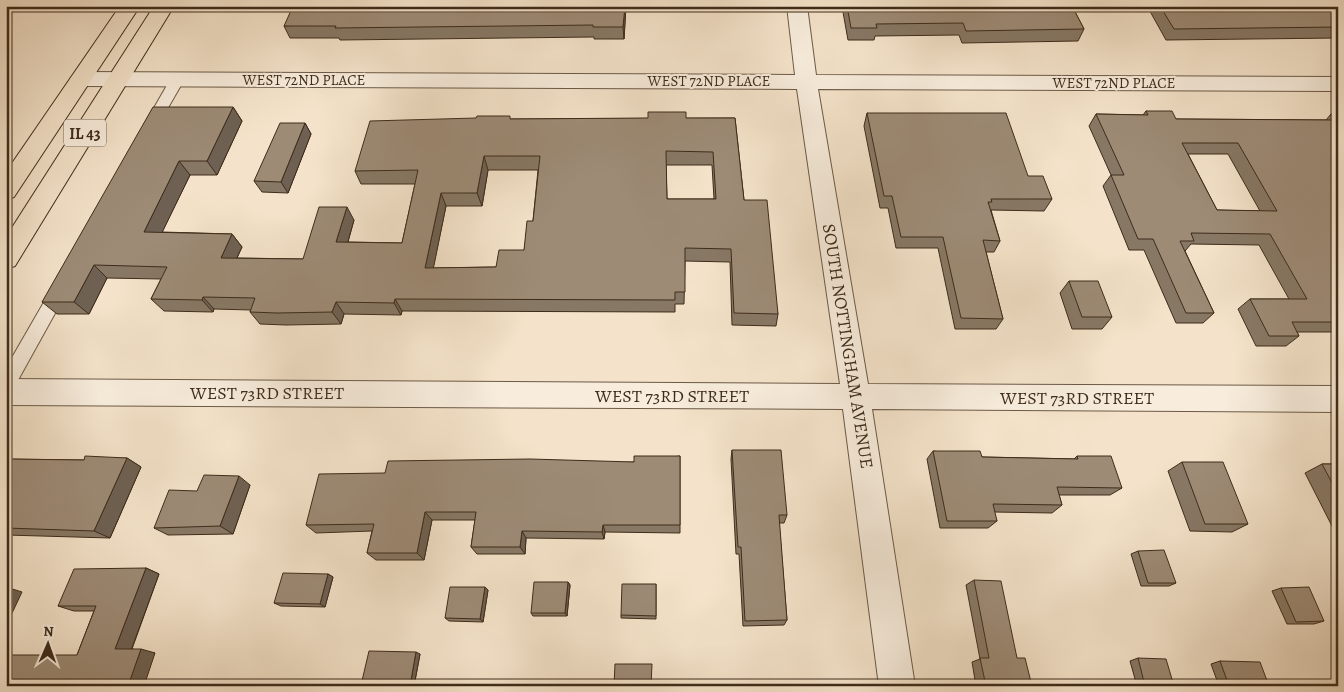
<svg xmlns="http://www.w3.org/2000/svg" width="1344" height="692" viewBox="0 0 1344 692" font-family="Alegreya,serif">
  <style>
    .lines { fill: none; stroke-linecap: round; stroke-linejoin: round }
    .lane-casing { stroke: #6c5a47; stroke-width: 2 }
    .street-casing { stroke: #6c5a47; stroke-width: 2 }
    .primary-casing { stroke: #3e2c1b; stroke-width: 2 }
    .lane { fill: #f8eddd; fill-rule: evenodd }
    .street { fill: #f8eddd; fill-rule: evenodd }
    .primary { fill: #f4e3ca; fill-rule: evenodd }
    .wall { fill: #877865; stroke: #3e2c1b; fill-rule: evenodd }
    .shaded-wall { fill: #6e6153; stroke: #3e2c1b }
    .building { fill: #9d8b76; stroke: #3e2c1b; fill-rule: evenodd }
    .labels { text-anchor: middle; stroke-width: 4; stroke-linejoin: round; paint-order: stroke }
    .far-street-label { font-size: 15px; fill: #3e2c1b; stroke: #f8eddd }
    .shield { fill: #f8eddd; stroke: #766655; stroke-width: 1 }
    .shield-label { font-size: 16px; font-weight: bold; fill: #3e2c1b }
    .street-label { font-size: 18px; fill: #3e2c1b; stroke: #f8eddd }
  </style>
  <rect width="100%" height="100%" fill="#f4e3ca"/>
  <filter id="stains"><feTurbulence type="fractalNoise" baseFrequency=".004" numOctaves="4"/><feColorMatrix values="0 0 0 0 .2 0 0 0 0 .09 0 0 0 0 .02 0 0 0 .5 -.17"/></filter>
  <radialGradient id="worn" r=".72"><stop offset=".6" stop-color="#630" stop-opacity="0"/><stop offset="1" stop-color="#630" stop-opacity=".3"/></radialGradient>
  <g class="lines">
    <!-- lane casing -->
    <g class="lane-casing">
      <g id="lane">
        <path d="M177,76l7,4 -27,47 -2,3h-10l-2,-3 27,-47z"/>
        <path d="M61,281l6,2 2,5 -57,103 -6,2v-25l49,-85z"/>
      </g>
    </g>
    <!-- street casing -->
    <g class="street-casing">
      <path id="street" d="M787,6h20l9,69 522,2v14l-520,-2 50,295 470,2v26l-466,-3 43,277h-36l-36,-277 -837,-4v-26l834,5 -43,-295 -716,-3 -7,-2 -4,-5 4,-5 7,-2 714,3z"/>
    </g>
    <!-- primary casing -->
    <g class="primary-casing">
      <g id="primary">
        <path d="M120,6h20l-126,191 -8,3v-28z"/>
        <path d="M154,6h20l-159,260 -9,3v-32z"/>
      </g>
    </g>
    <!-- lane -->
    <use href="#lane" class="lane"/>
    <!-- street -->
    <use href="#street" class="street"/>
    <!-- primary -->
    <use href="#primary" class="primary"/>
  </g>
  <!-- wall -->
  <g class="wall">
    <path d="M626,6l-2,33h-30v-2l-254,3 -1,-2h-49l-6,-12z"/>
    <path d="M844,6h228l12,23 -6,12 -116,2 -3,-8 -84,1 -1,4h-26l-5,-28z"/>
    <path d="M1147,6h191v32l-172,2z"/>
    <path d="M233,107l9,14 -25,54h-27l-28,57 70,2 10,13 -5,11 66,1 51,-39 -6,22 54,1 13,-59h-54l-6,-13 156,-52 224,-1 9,82 34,114 -2,12 -44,-1 -2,-63 -45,-1 -1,43h-9v8l-273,-1 -1,4 -57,-1 -3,10 -55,1 -26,-1 -10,-12 1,-2 -37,-1 -1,3 -49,-1 -13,-12 10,-20 -54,-1 -18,36h-32l-15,-12zM666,165h46l2,34h-47zM488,170h50l-5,51 -9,29 -28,17 -63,1 13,-62h36z"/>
    <path d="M1146,111l30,8 150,1 5,-6h7v218h-41l2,4 -13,10h-30l-18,-37 12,-10h39l-30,-54 -68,-1 -6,7 29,62 -11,10h-27l-32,-73h-15l-26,-64 8,-11 -22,-49 7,-12 47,1zM1188,154h40l32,57 -43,-1z"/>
    <path d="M867,113l161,63 24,23 -8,12 -53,-1 9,31 -6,11h-8l17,67 -7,10h-41l-17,-81h-42l-8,-40h-8l-16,-82z"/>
    <path d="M305,123l6,11 -23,59 -26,-1 -8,-11z"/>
    <path d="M1069,281l43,36 -10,12h-30l-12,-36z"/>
    <path d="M732,450l55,65 -3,8h-5l8,97 -3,5 -41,1 -4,-72h-3l-5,-95z"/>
    <path d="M933,451l49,6 92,2 3,-3 45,32 -12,7h-51l3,10 -10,8 -58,-1 3,9 -9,7h-48l-13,-69z"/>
    <path d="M680,456v77l-75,-1 -1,7 -78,-1 -1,16h-48l-6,-7 4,-27h-43l-8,40h-48l-9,-7 5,-22 -56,2 -10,-8 79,-52 249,-11z"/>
    <path d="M127,458l14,9 -31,71 -104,-3v-76l78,1z"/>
    <path d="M1182,462l66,62 -16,8 -42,-1 -22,-60z"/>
    <path d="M1322,464h16v68h-3l-30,-59z"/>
    <path d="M250,485l-17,49 -65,1 -14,-7 43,-37z"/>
    <path d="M1138,551l38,32 -7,3h-28l-10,-32z"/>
    <path d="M146,568l13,6 -27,75 23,4 -78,2 17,-44h-20l-16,-5z"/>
    <path d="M328,574l5,3 -8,30 -44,-1 -7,-3z"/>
    <path d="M974,580l58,106h-56l-4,-24 8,-3 -14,-74z"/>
    <path d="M568,582l2,3 -3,31h-34l-2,-3z"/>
    <path d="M656,584v35l-35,-1v-3z"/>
    <path d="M485,587l3,3 -5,32 -34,-1 -4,-3z"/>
    <path d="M1281,588l43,33 -10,3h-27l-15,-33z"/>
    <path d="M420,654l-6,32h-49l-4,-1z"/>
    <path d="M1138,658l36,28h-37l-7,-25z"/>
    <path d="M1220,661l49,25h-50l-8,-22z"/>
  </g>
  <!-- shaded-wall -->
  <g class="shaded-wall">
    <path d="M625,6h1l-2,33 -1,-12z"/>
    <path d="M233,107l9,14 -25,54 -10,-14z"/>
    <path d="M305,123l6,11 -23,59 -7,-11z"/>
    <path d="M484,156l4,14 -6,36 -5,-13z"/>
    <path d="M179,161l11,14 -34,70 -12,-13z"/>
    <path d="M441,193l5,13 -15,74 -6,-12z"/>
    <path d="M347,207l7,13 -10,35 -8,-13z"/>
    <path d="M232,234l10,13 -11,23 -10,-12z"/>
    <path d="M94,265l13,13 -18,36 -15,-12z"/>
    <path d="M203,297l11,12 -1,3 -11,-12z"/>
    <path d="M395,299l7,12 -1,4 -7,-12z"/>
    <path d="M336,302l8,12 -3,10 -9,-12z"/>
    <path d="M127,458l14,9 -31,71 -16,-7z"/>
    <path d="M239,476l11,9 -17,49 -13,-8z"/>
    <path d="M425,512l7,8 -8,40 -7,-7z"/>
    <path d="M603,525l2,7 -1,7 -2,-7z"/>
    <path d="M522,531l4,7 -1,16 -5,-7z"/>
    <path d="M146,568l13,6 -29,79 -15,-4z"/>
    <path d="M328,574l5,3 -8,30 -5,-3z"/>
    <path d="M568,582l2,3 -3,31 -2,-3z"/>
    <path d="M6,587l16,5 -16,34z"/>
    <path d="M485,587l3,3 -5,32 -3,-3z"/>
    <path d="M141,649l14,4 -11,33h-16z"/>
    <path d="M416,652l4,2 -6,32h-4z"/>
  </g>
  <!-- building -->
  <g class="building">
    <path d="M293,6h332l-2,21h-30v-2l-258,3 1,-2h-52z"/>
    <path d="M847,6h225l12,23 -118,2 -3,-8 -87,1 1,4h-26z"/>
    <path d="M1160,6h178v21l-164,2z"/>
    <path d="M153,107h80l-26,54h-28l-35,71 88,2 -11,24 82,1 16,-52h28l-11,35 66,1 16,-73 -63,1 15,-50 106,-3 1,-2h33v3l138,-1v-6h38v6h49l9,82h23l11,114 -44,-1 -3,-64 -46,-1v44h-10v8l-280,-1 -1,4 -58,-1 -4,10 -55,1 -27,-1 5,-14 -52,-1 -1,3 -51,-1 16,-32 -73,-2 -20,37h-32zM666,151l47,1 3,47h-49zM484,156h56l-7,65h-6l-3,29h-25l-3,17 -71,1 16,-75h36z"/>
    <path d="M1146,111h26l4,8 159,1 -4,-6h7v42h-2l2,3v163h-46l7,14h-30l-19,-37h57l-37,-65 -79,-1 3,8h-14l34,72h-28l-33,-74h-15l-27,-64h13l-28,-61 52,1zM1182,143h56l39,68 -60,-1z"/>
    <path d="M867,113h139l22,63h15l9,23h-61l1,3h-4l12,39 -17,-1 20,79 -42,-1 -18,-81h-42l-9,-41h-8z"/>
    <path d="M280,123h25l-24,59 -27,-1z"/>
    <path d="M1069,281h29l14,36h-30z"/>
    <path d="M732,450h49l6,65h-8l8,105 -42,1 -4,-74h-3z"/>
    <path d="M933,451h47l2,6 96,2 -1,-3h34l11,32 -65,-1 5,18 -69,-1 4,17h-50z"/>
    <path d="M85,456l42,2 -33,73 -88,-3v-69l78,1z"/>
    <path d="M634,456h46v69h-77l-1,7 -80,-1 -2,16h-49l5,-35h-51l-8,41h-50l7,-29 -68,1 13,-51 66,-1 3,-12 142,-2 104,3z"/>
    <path d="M1182,462h41l25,62h-43z"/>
    <path d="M1322,464h16v30z"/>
    <path d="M204,475l35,1 -19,50 -66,2 15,-38 28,1z"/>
    <path d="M1164,550l12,33h-28l-10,-32z"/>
    <path d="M146,568l-31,81h26l-13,37h-122v-31h71l19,-49h-38l16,-37z"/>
    <path d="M283,573l45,1 -8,30 -46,-1z"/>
    <path d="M974,580l27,1 16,77h8l7,28h-46l-6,-28h9z"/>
    <path d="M534,582h34l-3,31h-34z"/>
    <path d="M622,584h34v32l-35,-1z"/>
    <path d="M450,587h35l-5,32 -35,-1z"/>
    <path d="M1309,587l15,34 -28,1 -15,-34z"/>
    <path d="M369,651l47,1 -6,34 -49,-1z"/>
    <path d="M1138,658l28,1 8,27h-29z"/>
    <path d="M1220,661l40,1 9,24h-40z"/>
    <path d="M615,664h37l-1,22h-37z"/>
  </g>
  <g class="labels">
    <!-- far-street labels -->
    <g class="far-street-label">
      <text x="304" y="85">WEST 72ND PLACE</text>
      <text x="709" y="86">WEST 72ND PLACE</text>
      <text x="1114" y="88">WEST 72ND PLACE</text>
    </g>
    <!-- shield labels -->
    <rect class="shield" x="64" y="119.5" width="42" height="27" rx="4"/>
    <g class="shield-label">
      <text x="85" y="139">IL 43</text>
    </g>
    <!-- street labels -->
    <g class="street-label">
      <text transform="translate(848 346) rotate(81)" y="6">SOUTH NOTTINGHAM AVENUE</text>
      <text x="267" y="399">WEST 73RD STREET</text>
      <text x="672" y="402">WEST 73RD STREET</text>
      <text x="1077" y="404">WEST 73RD STREET</text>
    </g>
  </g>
  <!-- margin -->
  <rect width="1344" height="692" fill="none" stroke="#f4e3ca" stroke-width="25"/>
  <rect x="8" y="8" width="1329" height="677" fill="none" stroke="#3e2c1b" stroke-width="2.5"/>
  <rect x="12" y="12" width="1319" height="667" fill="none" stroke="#3e2c1b"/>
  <!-- north arrow -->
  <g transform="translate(48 644) rotate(2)" stroke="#f8eddd" stroke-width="4" paint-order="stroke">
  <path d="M0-4L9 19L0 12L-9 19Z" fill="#3e2c1b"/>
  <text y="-8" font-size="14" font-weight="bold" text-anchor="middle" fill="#3e2c1b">N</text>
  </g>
  <rect width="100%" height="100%" filter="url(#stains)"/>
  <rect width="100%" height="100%" fill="url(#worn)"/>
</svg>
